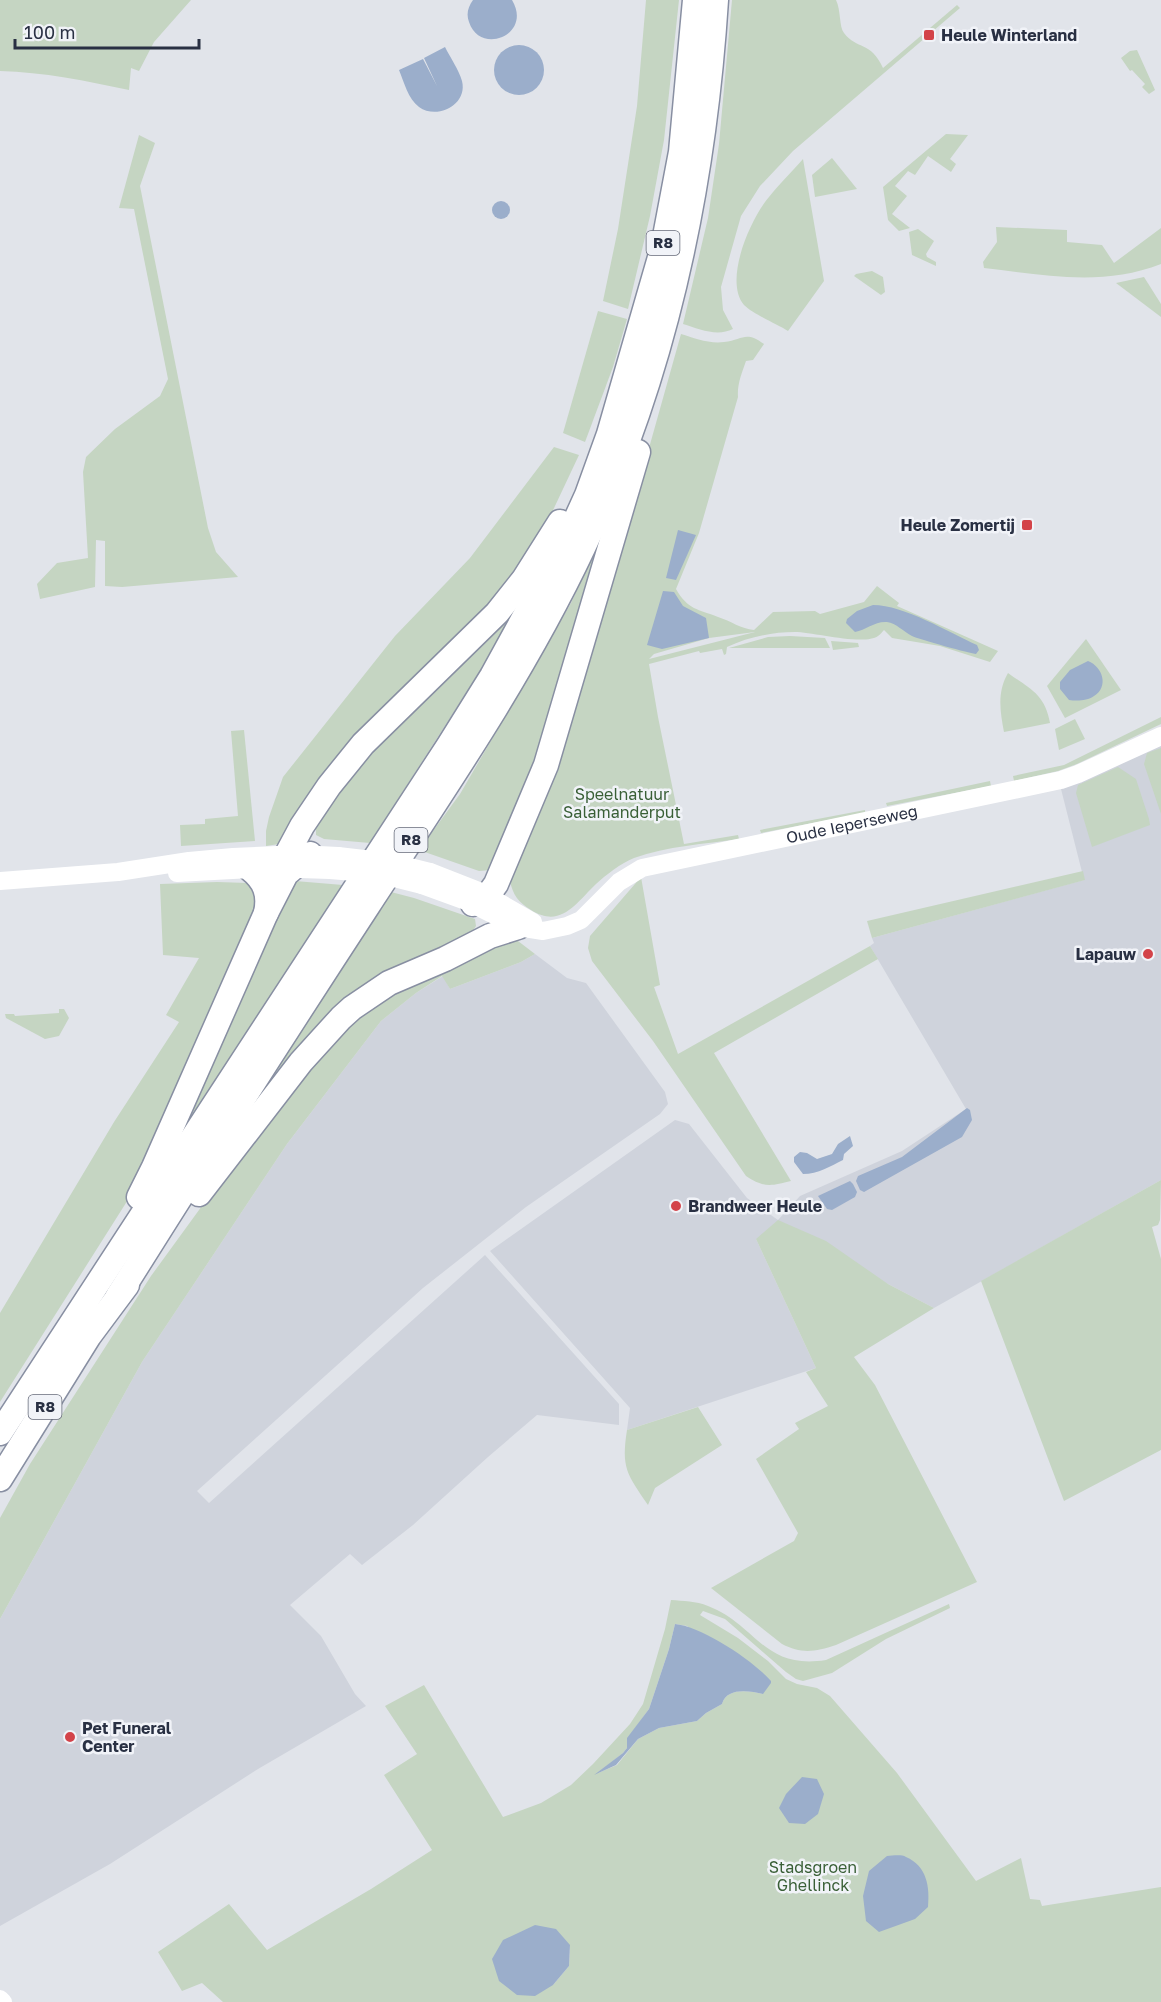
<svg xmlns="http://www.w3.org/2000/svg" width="1161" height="2002" viewBox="0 0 1161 2002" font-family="'Golos Text',sans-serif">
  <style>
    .built { fill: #cfd3dc }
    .green { fill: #c5d5c2; fill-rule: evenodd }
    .water { fill: #9baecb }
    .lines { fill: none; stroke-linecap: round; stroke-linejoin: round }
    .highway-casing { stroke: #888fa2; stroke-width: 27 }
    .secondary { stroke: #fff; stroke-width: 18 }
    .highway { stroke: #fff; stroke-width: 24 }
    .secondary-bridge { stroke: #fff; stroke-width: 18 }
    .poi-dot { fill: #d34349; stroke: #f1f3f8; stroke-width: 2 }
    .labels { text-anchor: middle; stroke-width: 5; stroke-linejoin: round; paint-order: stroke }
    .shield { fill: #f1f3f8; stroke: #656a79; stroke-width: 1.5 }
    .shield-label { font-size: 15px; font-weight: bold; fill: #293043 }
    .poi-label { font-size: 16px; font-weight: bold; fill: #293043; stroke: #f1f3f8; text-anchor: start }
    .park-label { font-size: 16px; fill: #395f36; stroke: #f1f3f8 }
    .street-label { font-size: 16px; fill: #293043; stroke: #f1f3f8 }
  </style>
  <rect width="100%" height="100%" fill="#e1e4ea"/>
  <!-- built -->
  <g class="built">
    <path d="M1161,745v435l-227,128 -46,-24 -132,-45 60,129 -189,62 3,-22 -140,-157 185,-131 14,4 58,74 31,22 22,-24 102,-45 64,-42 -96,-163 4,-3 -2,-5 212,-58 -23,-91z"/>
    <path d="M535,954l32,24 19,5 79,109 3,12 -8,10 -134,93 -103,81 -226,203 12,12 276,-248 134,149v21l-82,-10 -49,42 -75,68 -51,40 -12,-11 -60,51 31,31 34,58 11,12 -108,63 -148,95 -110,62v-307l142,-257 145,-218 94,-123 35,-28 27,-17 7,13 71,-27z"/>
  </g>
  <!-- green -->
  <g class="green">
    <path d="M0,0h191l-37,42 -15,29 -8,-3 -2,22c-42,-9 -86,-18 -129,-19z"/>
    <path d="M646,0h33l-15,140 -14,76 -22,93 -25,-8 15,-72 19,-123z"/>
    <path d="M732,0h104c5,10 3,27 8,33 13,17 27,8 39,35l74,-63 3,3 -167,143 -33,35 -19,30 -20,71 2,23 10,19c-16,8 -34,0 -50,-5l25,-106 11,-74z"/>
    <path d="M1137,50l18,40 -6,4 -7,-7 3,-3 -13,-14 -2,1 -9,-13 9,-7z"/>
    <path d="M946,134l22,1 -18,24 6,5 -5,8 -23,-16 -13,19 -7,-4 -13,15 12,10 -15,18 18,14 -11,3 -11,-11 -5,-33z"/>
    <path d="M139,135l16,8 -15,43 68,342 8,24 22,25 -116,10 -17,-1v-45l-9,-1 -1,47 -55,12 -3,-15 20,-21 31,-5 -5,-86 3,-15 29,-28 45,-33 8,-17 -34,-170 -15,-1z"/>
    <path d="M832,158l25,31 -42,8 -3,-22z"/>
    <path d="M803,159l21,122 -36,50c-11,-7 -35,-17 -44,-26 -21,-25 7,-87 25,-108 10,-13 23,-25 34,-38z"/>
    <path d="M996,227l71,3v12l35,3 12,18 47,-35v36c-59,23 -116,11 -177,4l-1,-6 14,-20z"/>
    <path d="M918,229l16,12 -8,13 1,3 9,5v4l-24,-11 -3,-23z"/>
    <path d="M872,271l11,6 2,15 -4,3 -27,-19 2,-2z"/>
    <path d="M1144,277l17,27v13l-45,-34z"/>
    <path d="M598,311l29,8 -14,48 -28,75 -22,-9z"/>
    <path d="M681,334c13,4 28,10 43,8 19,-2 21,-12 40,2l-11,16 -7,1c-4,12 -9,23 -8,36l-39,136 -23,56c12,21 22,20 42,28 13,4 23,12 36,13l19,-18 42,-1 5,3 44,-12 13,-16 22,17 -2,3 101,45 -8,11 -50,-16 -48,-8 -8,-8c-2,2 -3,4 -6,6 -14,10 -65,-4 -83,-4 -23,0 -47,5 -68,15l-1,7 -2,1 -2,-6 -22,4 -1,-2 -50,13 9,53 26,127 54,-9 1,4c-34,5 -72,7 -105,19 -13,5 -28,17 -38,26 -20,19 -35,45 -65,26 -13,-8 -18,-15 -21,-29l100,-294zM755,632l-106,27 5,-5 55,-16z"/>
    <path d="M554,447l25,8 -40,85 -35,47 -225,257 -13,2v-15l3,-14 14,-40 112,-141 75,-78z"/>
    <path d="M628,475l-40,135 -63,179 -34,81 -12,1 -60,-21 41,-56 111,-191z"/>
    <path d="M541,561l-50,93 -121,189 -46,-4 -8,-4v-11l21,-35z"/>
    <path d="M790,636l35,2 5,10h-101l39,-11z"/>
    <path d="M1086,639l35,51 -56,28 -18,-32z"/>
    <path d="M831,641l27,2 1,4 -26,3z"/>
    <path d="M1008,673c22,16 37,21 42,50l-46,9c-4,-21 -7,-40 4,-59z"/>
    <path d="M1161,717v7l-84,40 -19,7 -44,10 -1,-5 51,-11z"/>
    <path d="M1075,719l10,20 -26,11 -4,-21z"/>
    <path d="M244,730l11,111 -74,5 -1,-21 25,-1v-5l33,-3 -7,-85z"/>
    <path d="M1161,748v66l-17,-50 3,-11z"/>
    <path d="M1118,767l18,12 13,40 1,6 -58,22 -16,-54 2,-8z"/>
    <path d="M990,781l1,5 -104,20 -1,-3z"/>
    <path d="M865,810v3l-104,20 -1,-3z"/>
    <path d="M1083,871l2,9 -213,58 -5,-17z"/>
    <path d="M641,877l19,108 -6,2 24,67 192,-108 8,13 -164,94 77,128c-20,5 -27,7 -45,-5l-93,-135 -61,-80 -4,-13 2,-12z"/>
    <path d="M295,881l48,4 -182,282 126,-280z"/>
    <path d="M217,882l31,1 13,13 -130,299 -131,207v-89l114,-191 65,-100 -13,-7 33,-57 -36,-3 -3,-71z"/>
    <path d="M391,892l23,6 61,21 1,7 -6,9 -73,36 -190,205z"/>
    <path d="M508,939l10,2 17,13 -14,8 -71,27 -8,-13 -26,17 -35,28 -94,123 -145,218 -142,257v-101l30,-54 121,-188 56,-77 142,-176 24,-21z"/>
    <path d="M59,1009h5l5,9 -10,18 -14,3 -39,-21 -1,-4h9l1,2 44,-3z"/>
    <path d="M1161,1180l-1,40 -2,5 -6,2 9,32v191l-97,51 -83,-220z"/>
    <path d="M778,1220l48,21 62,43 46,24 -80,49 21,28 102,197 -141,63c-21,7 -35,9 -54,-1l-71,-56 83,-47 4,-8 -42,-74 43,-30 -4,-6 33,-17 -22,-34 10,-4 -60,-129z"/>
    <path d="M698,1407l24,38 -67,43 -7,17c-21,-31 -27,-37 -21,-75z"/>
    <path d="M671,1600c12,1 25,1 37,6 49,19 55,64 118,54l123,-56 1,4 -64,31 -54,34 -29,8 -7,-2 -10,-7 -61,-53 -22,-8 -3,4 38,23 30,23 18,18 11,5 20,4 13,8 67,77 79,108 45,-23 9,41 10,1 2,6 119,-19v115h-938l-21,-19 -20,8 -24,-39 71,-48 38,46 104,-61 61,-39 -48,-75 33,-21 -32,-48 39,-21 79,132 38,-14 30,-18 22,-21 37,-40 13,-20 22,-75zM675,1624l12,2 76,68c-14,-3 -36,-7 -41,10l-16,9 -9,8 -38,7 -21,11 -21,26 -19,8 25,-20 4,-5 1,-10 21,-29 20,-60zM570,1945l-1,21 -16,19z"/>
  </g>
  <!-- water -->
  <g class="water">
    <path d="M473,0h39c21,35 -32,56 -43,22 -3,-8 -1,-15 4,-22z"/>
    <circle cx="519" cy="70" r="25"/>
    <path d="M445,47c5,10 14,23 17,34 6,24 -25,39 -43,26 -11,-8 -15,-25 -20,-37l24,-11 14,27 -13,-28z"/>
    <circle cx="501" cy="210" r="9"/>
    <path d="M678,530l18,5 -20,45 -10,-2z"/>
    <path d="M663,591l11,1 9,14 23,12 3,20 -47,11 -15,-4z"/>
    <path d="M873,605c31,0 75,27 104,40l2,5 -3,4c-4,0 -58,-15 -64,-18 -8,-4 -16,-13 -25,-14 -12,-1 -21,8 -32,10l-9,-9 1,-4 10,-8z"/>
    <path d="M1088,661c15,6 21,26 6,35 -7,5 -17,5 -25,4l-9,-11v-7l10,-12z"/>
    <path d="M967,1108l3,2 2,10 -10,17 -98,55 -4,-2 -4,-9 2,-5 44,-19z"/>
    <path d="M850,1136l3,10 -9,8 -1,6c-12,6 -25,14 -40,14l-9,-12v-5l6,-5 7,1 10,6 15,-5 6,-10z"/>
    <path d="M850,1181l3,3 4,8 -2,5 -23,13 -5,-1 -9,-13z"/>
    <path d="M675,1624c26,2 79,37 96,57v2l-8,11c-14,-3 -36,-7 -41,10l-16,9 -9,8 -38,7 -21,11 -22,26 -22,10 29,-22 4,-5v-10l22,-29 20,-60z"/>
    <path d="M802,1777l15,2 7,15 -6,20 -13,10 -16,-1 -10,-15 7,-14z"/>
    <path d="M887,1856c5,0 14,-2 19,1 21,9 24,30 22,50l-13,12 -36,13 -13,-11 -3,-25 6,-25z"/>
    <path d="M535,1925l21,4 14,16 -1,21 -16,19 -18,11 -18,-1 -18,-14 -7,-22 11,-19z"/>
  </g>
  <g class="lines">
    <!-- highway casing -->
    <g class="highway-casing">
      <g id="highway">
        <path d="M287,854l15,-28 27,-40 34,-42 134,-131 27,-34 36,-57"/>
        <path d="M250,869c15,12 20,25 16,44"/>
        <path d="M473,904l15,-9 8,-11 50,-119 92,-313"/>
        <path d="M199,1194l102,-132 40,-44 11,-10 37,-25 56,-24 45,-23 28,-9"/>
        <path d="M139,1197l15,-30 112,-254 20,-39 24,-20"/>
        <path d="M118,1296c83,-132 166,-262 251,-392 76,-116 155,-231 214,-356 81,-171 121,-360 133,-548"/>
        <path d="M0,1433l449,-688 43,-69 75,-137 20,-44 22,-61 54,-187 18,-95 14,-152"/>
        <path d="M0,1479l89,-143 38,-51"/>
      </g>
    </g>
    <!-- secondary -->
    <g class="secondary">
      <path d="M430,872l51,20 52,30"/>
      <path d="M177,873l93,-5 60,2"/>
      <path d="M0,881l118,-9 71,-11 44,-4 66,-3 39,2"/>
      <path id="s1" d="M422,885l44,16 52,26 25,4 24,-5 14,-6 38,-38 23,-14 419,-88 17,-6 83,-38"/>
      <path d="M0,1999l3,3"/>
    </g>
    <!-- highway -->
    <use href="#highway" class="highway"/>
    <!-- secondary-bridge -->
    <g class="secondary-bridge">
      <path d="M338,856l52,6 40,10"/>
      <path d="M330,870l48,4 44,11"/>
    </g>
  </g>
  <!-- markers -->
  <g class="poi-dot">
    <rect x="923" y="29" width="12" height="12" rx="3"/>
    <rect x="1021" y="519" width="12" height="12" rx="3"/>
    <circle cx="1148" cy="954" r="6"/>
    <circle cx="676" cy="1206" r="6"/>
    <circle cx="70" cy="1737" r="6"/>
  </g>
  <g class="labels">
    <!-- shield labels -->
    <g class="shield">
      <rect x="646.5" y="231" width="33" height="24" rx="4.5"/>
      <rect x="394.5" y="828" width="33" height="24" rx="4.5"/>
      <rect x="28.5" y="1395" width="33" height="24" rx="4.5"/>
    </g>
    <g class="shield-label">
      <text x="663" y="248">R8</text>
      <text x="411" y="845">R8</text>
      <text x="45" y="1412">R8</text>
    </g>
    <!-- poi labels -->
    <g class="poi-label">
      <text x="941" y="41">Heule Winterland</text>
      <text x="1015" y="531" text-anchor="end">Heule Zomertij</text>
      <text x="1136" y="960" text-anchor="end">Lapauw</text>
      <text x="688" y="1212">Brandweer Heule</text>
      <text x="82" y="1734">Pet Funeral<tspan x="82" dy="18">Center</tspan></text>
    </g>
    <!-- park labels -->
    <g class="park-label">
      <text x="622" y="800">Speelnatuur<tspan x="622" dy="18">Salamanderput</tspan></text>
      <text x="813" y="1873">Stadsgroen<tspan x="813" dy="18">Ghellinck</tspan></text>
    </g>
    <!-- street labels -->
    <g class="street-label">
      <text dy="6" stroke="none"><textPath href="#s1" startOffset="465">Oude Ieperseweg</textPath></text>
    </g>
  </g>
  <!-- scale -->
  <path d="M15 39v9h184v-9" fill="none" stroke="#293043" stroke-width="3"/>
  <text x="24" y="39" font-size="18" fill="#293043" stroke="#f1f3f8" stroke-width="4.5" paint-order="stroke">100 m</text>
</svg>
